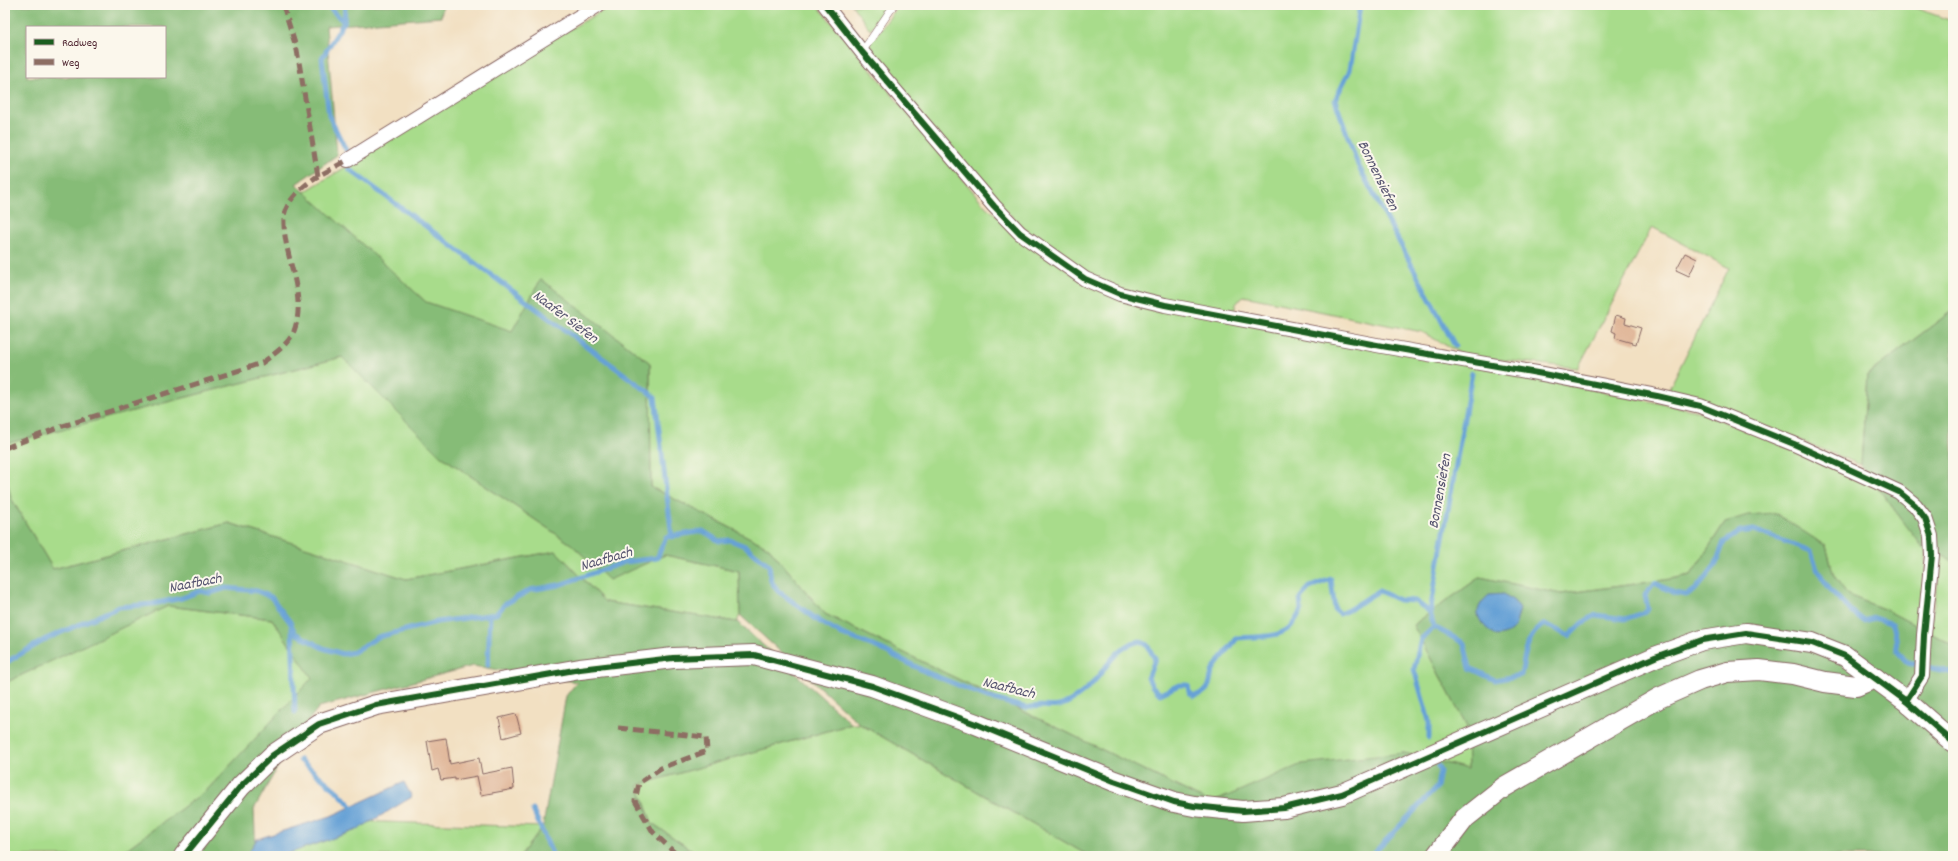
<svg xmlns="http://www.w3.org/2000/svg" width="1958" height="861" viewBox="0 0 1958 861" font-family="Dekko,sans-serif">
  <style>
    .green { fill: #a8dc8b; stroke: #797e5b }
    .forest { fill: #86bc77; stroke: #686e51; fill-rule: evenodd }
    .water { fill: #66a1d6; stroke: #586080 }
    .lines { fill: none; stroke-linecap: round; stroke-linejoin: round }
    .stream { stroke: #66a1d6; stroke-width: 5 }
    .building { fill: #e0b698 }
    .lane-casing { stroke: #856360; stroke-width: 8 }
    .street-casing { stroke: #856360; stroke-width: 16 }
    .secondary-casing { stroke: #856360; stroke-width: 22 }
    .lane { stroke: #fff; stroke-width: 7 }
    .street { stroke: #fff; stroke-width: 14 }
    .secondary { stroke: #fff; stroke-width: 20 }
    .quiet { stroke: #8d6e63; stroke-width: 5; stroke-dasharray: 10 5; stroke-linecap: butt }
    .cycleway-casing { stroke: #fbf7ec; stroke-width: 8 }
    .cycleway { stroke: #1b5e20; stroke-width: 6 }
    .labels { text-anchor: middle; stroke-width: 4; stroke-linejoin: round; paint-order: stroke }
    .water-label { font-size: 15px; font-style: italic; fill: #55536f; stroke: #fbf7ec }
  </style>
  <rect width="100%" height="100%" fill="#fbf7ec"/>
  <filter id="ink" filterUnits="userSpaceOnUse"><feTurbulence type="fractalNoise" baseFrequency=".025" numOctaves="2"/><feDisplacementMap in="SourceGraphic" scale="8" xChannelSelector="R" yChannelSelector="G"/><feConvolveMatrix kernelMatrix="1 2 1 2 8 2 1 2 1" color-interpolation-filters="sRGB"/></filter>
  <filter id="wash" filterUnits="userSpaceOnUse"><feTurbulence type="fractalNoise" baseFrequency=".012" numOctaves="4" result="noise"/><feDisplacementMap in="SourceGraphic" scale="16" xChannelSelector="R" yChannelSelector="G"/><feGaussianBlur stdDeviation="0.9" result="paint"/><feColorMatrix in="noise" values="0 0 0 0 0 0 0 0 0 0 0 0 0 0 0 0 0 1.4 0 .05"/><feComposite in="paint" operator="in"/></filter>
  <g filter="url(#wash)">
    <rect width="100%" height="100%" fill="#f2e0c2"/>
    <!-- green -->
    <g class="green">
      <path d="M612,5h205l169,202 105,81 607,123 176,72 49,64 4,2 -7,79 -34,-18 -38,-15 -14,-19 -8,-30 -101,-24 -34,53 -26,5 -105,14 -80,-17 -67,48 54,102 1,42 -64,-16 -193,50 -386,-189 -57,-67 -117,-60 -1,-124 -109,-83 -29,52 -86,-30 -122,-110c104,-61 203,-128 308,-187z"/>
      <path d="M852,5h36l-18,25z"/>
      <path d="M899,5h1008l45,16 1,-2v291l-86,65 -6,90 -148,-60 -44,-16 60,-121 -77,-41 -74,141 -113,-12 -43,-24 -168,-34 -11,-2 -7,8 -3,11 -108,-24 -39,-18 -57,-40 -33,-32 -131,-151z"/>
      <path d="M342,357l99,99 130,88 38,35 56,-24 74,16 1,44 -3,7 -132,-20 -49,-51 -150,28 -177,-56 -176,46 -42,-71 -6,-26v-28z"/>
      <path d="M1943,555l10,8v82l-24,-13z"/>
      <path d="M168,606l104,13 41,59 -105,111 -91,67h-112v-173l134,-65z"/>
      <path d="M852,724h8l229,132h-389l-48,-33 -14,-38z"/>
      <path d="M351,821l192,6 -23,29h-250z"/>
    </g>
    <!-- forest -->
    <g class="forest">
      <path d="M5,5h438l-2,12 -115,9 11,129 -41,29 130,118 86,29 29,-52 109,84 1,124 117,60 57,67 386,189 91,-39 102,-11 64,16 -1,-42 -54,-102 67,-48 81,17 104,-14 26,-5 34,-53 23,-7 27,-2 51,33 8,30 14,19 38,15 67,35v211h-864l-229,-132 -120,-109 -1,-44 -74,-16 -56,25 -38,-36 -130,-88 -99,-99 -337,87zM27,27h138v50h-138z"/>
      <path d="M1953,310v253l-10,-8 -20,-7 -62,-83 6,-90z"/>
      <path d="M5,472l6,26 42,71 176,-46 177,56 150,-28 49,51 132,20 115,102 -214,61 14,38 48,33h-180l23,-30 23,-130 11,-14 -104,-16 -154,41 -26,33 -39,69 2,47h-139l91,-67 104,-111 -40,-59 -104,-13 -163,77z"/>
    </g>
    <!-- water -->
    <g class="water">
      <path d="M1504,594l10,7 6,8c-5,17 -4,25 -24,27 -17,-13 -27,-24 -7,-41z"/>
      <path d="M404,782l8,15 -55,33 -76,26h-35l11,-17 74,-23z"/>
    </g>
    <g class="lines">
      <!-- stream -->
      <g class="stream">
        <path d="M327,5l17,17"/>
        <path d="M1360,5l-10,65 -15,30 23,65 97,181"/>
        <path d="M344,22l-22,36 7,58 17,34"/>
        <path d="M344,22l1,-17"/>
        <path d="M349,169l306,228 17,140"/>
        <path d="M1430,612l42,-239"/>
        <path d="M292,628l3,84"/>
        <path d="M5,663l41,-24 73,-32 33,-3 30,-6 18,-7 10,2 16,-5 31,3 14,6 19,25 5,11 28,15 20,6 11,-2 24,-15 59,-15 59,-8 9,-10 25,-14 29,-5 66,-23 32,-4 9,-21 37,-6 16,10 11,-1 15,6 24,19 2,16 7,10 41,30 23,13 39,15 47,24 62,25 37,10c10,-4 21,0 31,-2 7,-1 18,-8 24,-13 24,-18 27,-44 58,-52l7,4 8,14 -7,19 4,8 8,8 19,-9h9l1,7 5,4c21,-5 13,-16 20,-28 7,-10 16,-20 23,-30 13,-1 42,0 52,-10 5,-4 9,-12 12,-18l-1,-12 10,-11 21,-8 4,31 5,4c14,-6 26,-16 39,-23l20,9 16,1 15,11 4,15 30,16 6,25 25,12 26,-5c4,-18 5,-42 24,-51l24,12 13,-13 14,-8 29,4 18,-6 5,-4 -3,-14 10,-12 19,10 12,2 9,-5 20,-24 9,-24 16,-10 14,-2 57,21c7,30 29,52 53,70l11,-3 18,6 3,13 1,14 10,11 46,11"/>
        <path d="M488,665l2,-50"/>
        <path d="M1429,738v-17l-15,-52 7,-30 13,-12"/>
        <path d="M300,760l38,32 18,19"/>
        <path d="M533,810l20,46"/>
        <path d="M1371,856l66,-69 3,-16 -2,-5"/>
      </g>
    </g>
    <g id="blocks">
      <!-- building -->
      <g class="building">
        <path d="M1685,253l12,6 -8,17 -13,-6z"/>
        <path d="M1616,315l10,3 -1,5 16,5 -5,16 -21,-6 1,-5 -4,-2z"/>
        <path d="M516,714l5,19 -18,5 -4,-20z"/>
        <path d="M446,738l4,26 29,-6 3,16 30,-6 2,21 -33,6 -4,-19 -22,4v-2l-14,2 -3,-11 -6,2 -5,-30z"/>
      </g>
    </g>
  </g>
  <g filter="url(#ink)">
    <use href="#blocks" fill-opacity="0" stroke="#856360" stroke-width="1"/>
    <g class="lines">
      <!-- lane casing -->
      <g class="lane-casing">
        <path id="lane" d="M862,52l32,-47"/>
      </g>
      <!-- street casing -->
      <g class="street-casing">
        <g id="street">
          <path d="M825,5l37,47 132,154 26,27 65,46 35,15 45,11 217,41 161,28 114,22 43,10 94,38 105,48 16,13 10,13 6,18 1,19 -8,80 -2,41 -16,25"/>
          <path d="M348,160l250,-155"/>
        </g>
      </g>
      <!-- secondary casing -->
      <g class="secondary-casing">
        <g id="secondary">
          <path d="M184,856l57,-70 32,-31 46,-31 57,-19 204,-36 93,-11 81,-3 118,31 104,38 138,57 60,21 20,4 49,5 41,-3 58,-14 313,-137 47,-17 44,-7 66,10 33,13 61,45 47,41"/>
          <path d="M1436,856l29,-38 39,-31 155,-89 41,-18 27,-8 32,-2 34,4 32,8 31,4 19,-8"/>
        </g>
      </g>
      <!-- lane -->
      <use href="#lane" class="lane"/>
      <!-- street -->
      <use href="#street" class="street"/>
      <!-- secondary -->
      <use href="#secondary" class="secondary"/>
      <!-- quiet -->
      <g class="quiet">
        <path d="M283,5l14,45 21,126 30,-16"/>
        <path d="M5,448l58,-22 199,-63c12,-9 26,-18 32,-32 14,-37 -12,-76 -10,-114 1,-16 22,-34 34,-41"/>
        <path d="M618,728l88,9 1,14 -46,17 -22,15 -4,18 18,31 25,24"/>
      </g>
      <!-- cycleway casing -->
      <g class="cycleway-casing">
        <g id="cycleway">
          <path d="M825,5l37,47 132,154 26,27 65,46 35,15 45,11 217,41 161,28 114,22 43,10 94,38 105,48 16,13 10,13 6,18 1,19 -8,80 -2,41 -16,25"/>
          <path d="M184,856l57,-70 32,-31 46,-31 57,-19 204,-36 93,-11 81,-3 118,31 104,38 138,57 60,21 20,4 49,5 41,-3 58,-14 313,-137 47,-17 44,-7 66,10 33,13 61,45 47,41"/>
        </g>
      </g>
      <!-- cycleway -->
      <use href="#cycleway" class="cycleway"/>
    </g>
  </g>
  <g class="labels">
    <!-- water labels -->
    <g class="water-label">
      <text transform="translate(1379 175) rotate(64)" y="5">Bonnensiefen</text>
      <text transform="translate(566 316) rotate(37)" y="5">Naafer Siefen</text>
      <text transform="translate(1439 491) rotate(-80)" y="5">Bonnensiefen</text>
      <text transform="translate(606 558) rotate(-16)" y="5">Naafbach</text>
      <text transform="translate(195 582) rotate(-11)" y="5">Naafbach</text>
      <text transform="translate(1009 687) rotate(14)" y="5">Naafbach</text>
    </g>
  </g>
  <!-- margin -->
  <rect width="1958" height="861" fill="none" stroke="#fbf7ec" stroke-width="20"/>
  <!-- legend -->
  <rect x="26" y="26" width="140" height="52" fill="#fbf7ec" stroke="#b4a19f"/>
  <rect x="34" y="39" width="20" height="6" fill="#1b5e20" stroke="#b4a19f"/>
  <text x="62" y="46" font-size="12" fill="#4a1f2b">Radweg</text>
  <rect x="34" y="59" width="20" height="6" fill="#8d6e63" stroke="#b4a19f"/>
  <text x="62" y="66" font-size="12" fill="#4a1f2b">Weg</text>
</svg>
